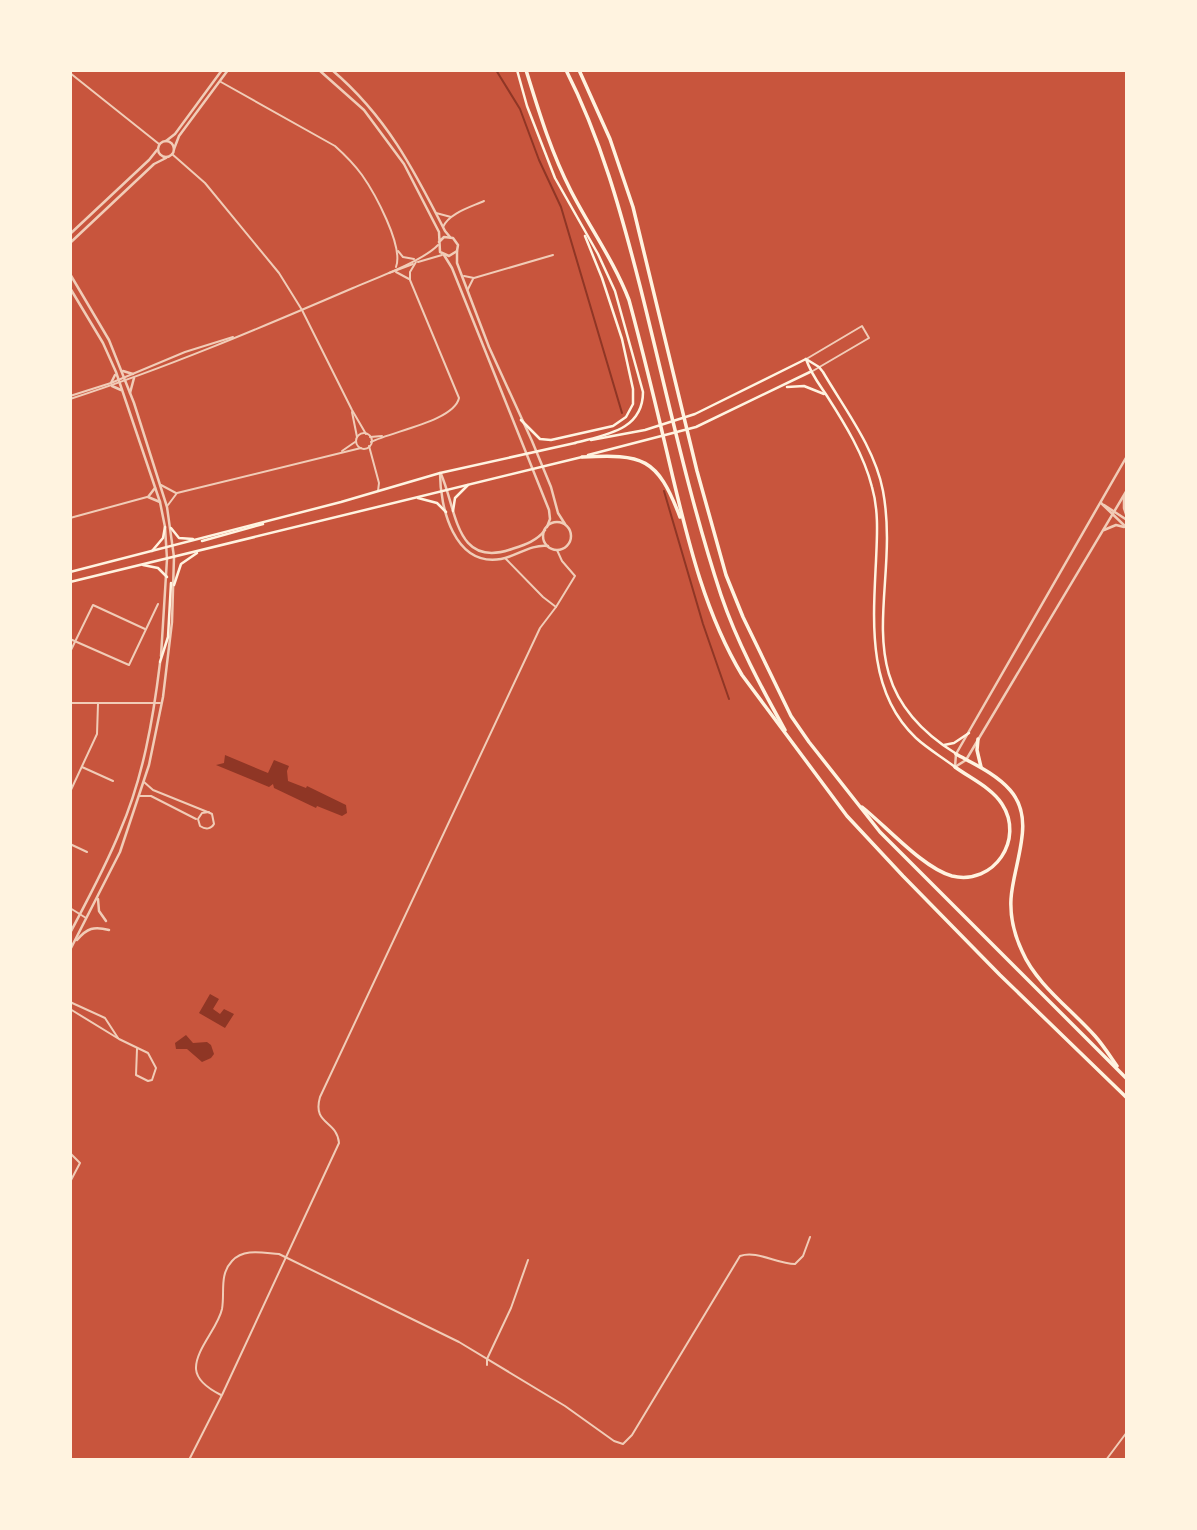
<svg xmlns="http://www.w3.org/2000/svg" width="1197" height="1530" viewBox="0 0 1197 1530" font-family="'Sofia Sans Condensed',sans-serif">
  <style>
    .water { fill: #8f3625 }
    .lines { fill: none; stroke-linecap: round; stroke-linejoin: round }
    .stream { stroke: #8f3625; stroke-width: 2 }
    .minor { stroke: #f1ccb7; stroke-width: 2 }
    .tertiary { stroke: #f1ccb7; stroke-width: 2.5 }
    .secondary { stroke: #fff3e0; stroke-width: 2.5 }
    .trunk { stroke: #fff3e0; stroke-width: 2.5 }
    .motorway { stroke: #fff3e0; stroke-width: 3.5 }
  </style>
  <rect width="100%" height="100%" fill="#c8553d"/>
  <!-- water -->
  <g class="water">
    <path d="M225,755l43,18 6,-13 15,6 -2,5 1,10 18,7 1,-2 39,19 1,8 -5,3 -25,-10 -1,2 -42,-20 -1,-4 -4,3 -53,-22 8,-2z"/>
    <path d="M210,994l9,5 -6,10 7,5 4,-5 10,5 -9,14 -26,-15z"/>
    <path d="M186,1035l7,8 14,-1 4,3 3,9 -3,4 -9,4 -15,-13h-11l-1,-6z"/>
  </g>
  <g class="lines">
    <!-- stream -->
    <g class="stream">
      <path d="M496,70l24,39 19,51 22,47 61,206"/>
      <path d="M664,491l39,133 26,75"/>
    </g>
    <!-- minor -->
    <g class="minor">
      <path d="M70,73l89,71"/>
      <path d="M221,82l114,64c10,9 19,18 27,29 12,17 42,71 34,92"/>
      <path d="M172,154l33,29 74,90 23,37 50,100 14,24"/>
      <path d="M436,213l15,4"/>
      <path d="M443,227c6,-14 28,-20 41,-26"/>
      <path d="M398,251l5,6 11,2"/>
      <path d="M418,262l24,-7"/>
      <path d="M396,272l13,7"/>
      <path d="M389,273l24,-9"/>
      <path d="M464,276l10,2 79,-23"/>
      <path d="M468,289l5,-10"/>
      <path d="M808,358l54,-32 7,12 -58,34"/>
      <path d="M70,396l41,-13 74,-31 48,-15"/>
      <path d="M70,399c96,-31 190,-71 283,-111 21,-9 70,-27 85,-43"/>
      <path d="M352,412l5,25"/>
      <circle cx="364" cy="441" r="8"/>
      <path d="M370,437l12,-1"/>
      <path d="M371,442c22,-11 83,-21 88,-44l-49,-118v-8l6,-10"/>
      <path d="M369,446l10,37 -1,8"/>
      <path d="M342,451l13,-9"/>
      <path d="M161,485l15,8"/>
      <path d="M168,505l9,-12 184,-45"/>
      <path d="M70,518l77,-21"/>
      <path d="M556,607l19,-31 -13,-15 -5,-11"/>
      <path d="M70,639l59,26 29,-61"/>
      <path d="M70,652l23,-47 52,24"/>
      <path d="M70,703h90"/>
      <path d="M82,767l31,14"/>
      <path d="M144,782l9,8 57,23 2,1 2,10c-3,5 -8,6 -14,2l-2,-7 4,-6 7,-1"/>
      <path d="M70,792l27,-58 1,-30"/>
      <path d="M140,796h11l45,23"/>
      <path d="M70,844l17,8"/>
      <path d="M70,908l16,10"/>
      <path d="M70,1002l35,16 13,20"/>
      <path d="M70,1009l49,30 29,14 8,15 -4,12 -4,1 -12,-6 1,-26"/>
      <path d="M70,1153l10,10 -10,19"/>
      <path d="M487,1365v-6l24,-51 17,-48"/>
      <path d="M221,1395c-10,-5 -24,-13 -25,-26 -1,-19 22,-41 26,-60 3,-17 -3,-34 10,-48 12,-13 31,-8 47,-7l180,88 106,64 49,35 9,3 9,-9 108,-179c17,-6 37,8 55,8l8,-8 7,-19"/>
      <path d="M189,1460l33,-65 117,-252c-2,-23 -27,-18 -19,-46l220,-469 16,-21 -13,-10 -38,-39"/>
      <path d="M1106,1460l21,-28"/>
    </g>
    <!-- tertiary -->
    <g class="tertiary">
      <path d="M319,70l45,40 40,54 35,68 1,20 9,4 8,-5 1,-6 -5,-7 -9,-1 -5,5"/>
      <path d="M332,70c54,46 81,98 113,161l5,6"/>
      <circle cx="166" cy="149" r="8"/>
      <path d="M166,141l9,-7 47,-64"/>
      <path d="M174,149l5,-13 49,-66"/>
      <path d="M70,234l79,-74 8,-10"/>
      <path d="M70,243l84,-79 12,-6"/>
      <path d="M457,251v12l32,84 43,94 19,46 7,26 7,11"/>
      <path d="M444,255l8,13 97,242 1,9 -3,8"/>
      <path d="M70,274l39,66 25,63 33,104 7,50 -2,65 -9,75 -14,68 -29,87 -50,98"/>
      <path d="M70,288l33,55 13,29 44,130 5,25 2,32 -6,97"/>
      <path d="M123,371l10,3"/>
      <path d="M111,383l4,-8"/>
      <path d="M112,386l9,4"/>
      <path d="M130,393l4,-15"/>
      <path d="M440,473c0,34 14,94 61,86 16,-3 30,-15 47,-13"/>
      <path d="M441,474c16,36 14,95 71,75 12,-4 25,-8 33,-19"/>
      <path d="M155,488l-7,9 12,5"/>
      <path d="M1124,497v11l3,9"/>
      <path d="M1101,503l26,25"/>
      <path d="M1104,505l23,15"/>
      <circle cx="557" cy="536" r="14"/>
      <path d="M1104,530l12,-5 8,2"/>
      <path d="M955,767l1,-13 171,-298"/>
      <path d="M955,767l11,-7 161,-270"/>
      <path d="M98,899l1,12 7,10"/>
      <path d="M70,933c18,-34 36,-67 50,-102 23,-53 33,-111 40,-168"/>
      <path d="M77,940c10,-12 17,-14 32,-10"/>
    </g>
    <!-- secondary -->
    <g class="secondary">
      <path d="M806,359c5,15 13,25 21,37 18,28 37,59 45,91 7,24 5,50 4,74 -3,61 -9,131 40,177 12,11 26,19 39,29"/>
      <path d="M806,359l13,8 4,5c21,36 52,76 60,119 19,102 -43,190 72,262"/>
      <path d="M787,387l17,-1 20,8"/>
      <path d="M591,440l54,-10 50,-16 111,-55"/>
      <path d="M588,455l108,-28 114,-55"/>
      <path d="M418,498l19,5 9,9"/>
      <path d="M453,511l2,-13 13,-13"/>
      <path d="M171,528l8,10 14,1"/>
      <path d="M202,541l61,-17"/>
      <path d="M152,551l11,-13 2,-11"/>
      <path d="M143,565l15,3 9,9"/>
      <path d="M70,572l271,-70 99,-29 135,-30"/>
      <path d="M70,582l512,-125"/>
      <path d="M174,585l7,-21 16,-11"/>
      <path d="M160,662l8,-25 3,-54"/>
      <path d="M944,745l10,-2 15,-10"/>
    </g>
    <!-- trunk -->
    <g class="trunk">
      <path d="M517,70l10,36 28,72 43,76 17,37 28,101c0,39 -39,43 -68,51"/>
      <path d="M521,420l19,19 11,1 62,-14 13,-9 7,-13v-15l-11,-50 -20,-61 -17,-42"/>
    </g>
    <!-- motorway -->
    <g class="motorway">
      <path d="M526,70c13,42 25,82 45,121 19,37 43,70 58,109 16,59 30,118 44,178 16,67 33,137 69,197l105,141 56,60 97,99 127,123"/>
      <path d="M566,70c35,69 55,142 74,216 26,103 48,209 81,309 16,47 40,92 64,135"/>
      <path d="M579,70l31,69 23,68 64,264 29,104 17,42 48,99 18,26 71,90 247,247"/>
      <path d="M582,457c61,-3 75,0 98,60"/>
      <path d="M978,739l-1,11 4,17"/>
      <path d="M956,754c18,10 40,20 54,36 27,30 3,74 1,109 -1,18 3,35 11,52 14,33 49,58 73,85 8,9 15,20 22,30"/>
      <path d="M862,807c24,19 61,61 90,69 42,10 73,-37 50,-72 -10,-16 -32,-26 -47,-37"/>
    </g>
  </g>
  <!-- border -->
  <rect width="1197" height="1530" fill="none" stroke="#fff3e0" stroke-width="144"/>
</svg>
